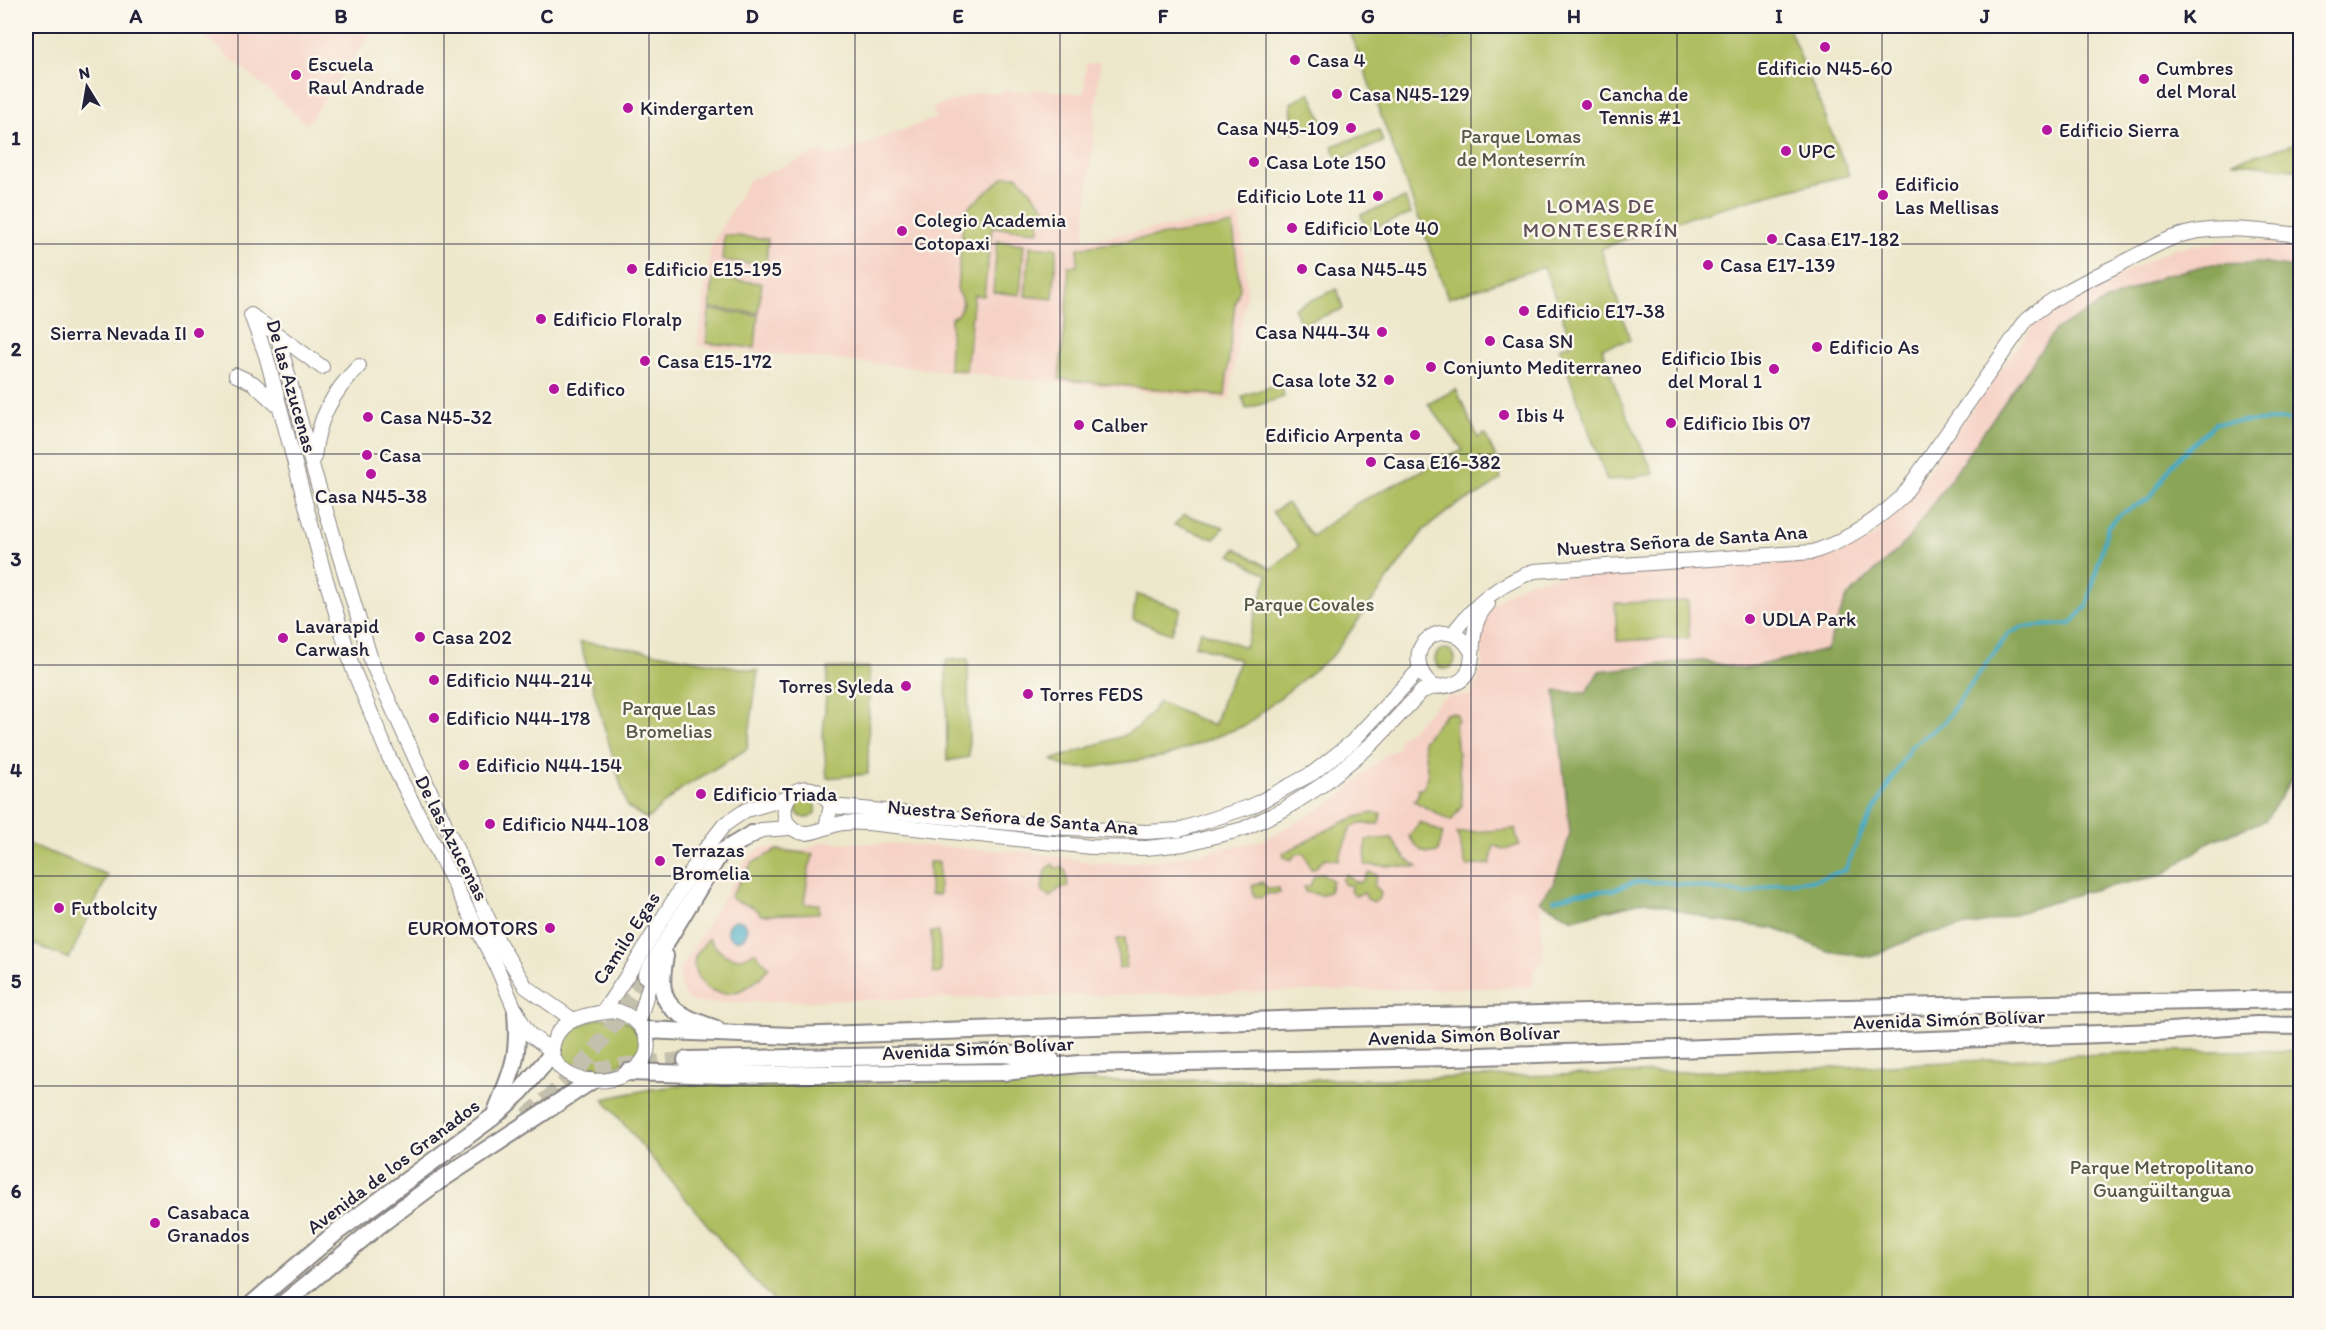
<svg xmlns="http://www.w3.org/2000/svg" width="2326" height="1330" viewBox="0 0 2326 1330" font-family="Itim,sans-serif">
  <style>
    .built { fill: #f6d1c5 }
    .green { fill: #afbe61; stroke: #68704e; stroke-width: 1.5 }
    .forest { fill: #8ba557; stroke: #566449; stroke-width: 1.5 }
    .water { fill: #45aac5; stroke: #346680; stroke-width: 1.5 }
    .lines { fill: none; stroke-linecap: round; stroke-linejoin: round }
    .stream { stroke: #45aac5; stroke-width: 4 }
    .primary-tunnel { stroke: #c4c0ae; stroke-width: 16; stroke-dasharray: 16 8; stroke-linecap: butt }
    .trunk-tunnel { stroke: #c4c0ae; stroke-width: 16; stroke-dasharray: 16 8; stroke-linecap: butt }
    .tertiary-casing { stroke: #888483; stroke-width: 16 }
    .primary-casing { stroke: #888483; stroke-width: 20 }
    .trunk-casing { stroke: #888483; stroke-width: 20 }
    .tertiary { stroke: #fff; stroke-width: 14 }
    .primary { stroke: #fff; stroke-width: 16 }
    .trunk { stroke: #fff; stroke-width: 16 }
    .grid { fill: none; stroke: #22223b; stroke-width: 1.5; stroke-opacity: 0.55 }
    .poi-dot { fill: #b5179e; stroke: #fbf7ec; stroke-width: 2 }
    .labels { text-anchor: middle; stroke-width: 5; stroke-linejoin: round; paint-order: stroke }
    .poi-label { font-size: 20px; fill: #22223b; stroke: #fbf7ec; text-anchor: start }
    .park-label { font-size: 20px; fill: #535948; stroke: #fbf7ec }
    .street-label { font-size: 20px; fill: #22223b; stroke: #fbf7ec }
    .neighbourhood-label { font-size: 21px; letter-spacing: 1.5px; fill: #5f4f58; stroke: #fbf7ec }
    .neatline { fill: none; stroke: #22223b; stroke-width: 2 }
    .grid-label { font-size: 20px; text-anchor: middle; font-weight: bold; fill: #22223b }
  </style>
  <rect width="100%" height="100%" fill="#fbf7ec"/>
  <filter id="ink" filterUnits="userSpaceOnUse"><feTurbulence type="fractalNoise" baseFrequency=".0167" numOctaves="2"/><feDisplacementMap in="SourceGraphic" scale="12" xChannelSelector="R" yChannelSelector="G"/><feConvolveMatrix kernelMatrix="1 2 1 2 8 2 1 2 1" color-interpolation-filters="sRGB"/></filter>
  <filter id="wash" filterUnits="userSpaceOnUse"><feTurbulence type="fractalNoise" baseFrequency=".008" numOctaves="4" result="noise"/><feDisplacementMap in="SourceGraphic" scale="24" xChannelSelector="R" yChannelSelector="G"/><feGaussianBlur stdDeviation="1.35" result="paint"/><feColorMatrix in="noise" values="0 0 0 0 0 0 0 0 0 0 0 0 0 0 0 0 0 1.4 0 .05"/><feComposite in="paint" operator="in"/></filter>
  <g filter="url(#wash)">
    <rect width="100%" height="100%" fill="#ede7cb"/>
    <!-- built -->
    <g class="built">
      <path d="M193,26h184l-70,98z"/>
      <path d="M1100,62l-16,178 156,-24 7,74 -18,110 -532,-54 14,-100 38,-66 76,-30 5,7 106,-39 -4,-10 47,-16 25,1v-3l27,2 2,-3 51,5 2,-30z"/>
      <path d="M2231,240l69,5v163l-740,482 -19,17 2,53 -10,11 1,16 -841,16 -9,-8 -4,-11v-14l65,-109 17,-14 39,4 21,-9 78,2 133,9 62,10h24l51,-4 90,-18 14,-6 62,-36 52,-46 10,-4 2,-11 14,-11 25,-26 8,-4 24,-2 8,-17 3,-15 -1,-37 13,-22 20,-15 16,-8 42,-7 230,-15 26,-3 31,-11 13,-7 33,-35 95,-133 34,-45 16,-13 30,-18 95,-46z"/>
    </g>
    <!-- green -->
    <g class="green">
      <path d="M1348,26h22l76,13 16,-13h326l61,149c-83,20 -169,41 -248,74l29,91 -28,8 17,49 35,77 -47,7 -48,-133 13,-5 -28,-76 -96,31z"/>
      <path d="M1310,92l14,33 -31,7 -2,-29z"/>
      <path d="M1379,130l4,12 -45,19 -6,-15z"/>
      <path d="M2300,142v28l-68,-8z"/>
      <path d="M1005,176h13l28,33 -7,6v16l-47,-4 -8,69 -10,-1 -8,76 -17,-2 2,-51 7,-4 5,-11 -6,-14 7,-78z"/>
      <path d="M1405,198l6,16 -44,16 -6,-15z"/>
      <path d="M1233,225l7,63 -5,15 -10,93 -166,-17 10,-93 -1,-20h9l1,-18z"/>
      <path d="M724,235l44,4 -2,26 -44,-5z"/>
      <path d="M997,241l27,3 -4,51 -27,-3z"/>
      <path d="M1030,246l27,2 -4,51 -28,-3z"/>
      <path d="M713,278l49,5 -4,30 -48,-5z"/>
      <path d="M1337,289l6,20 -42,15 -7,-16z"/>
      <path d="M709,310l49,5 -3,33 -49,-5z"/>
      <path d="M1282,383l2,14 -38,12 -4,-13z"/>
      <path d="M1456,389l22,49 7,-4 11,24 5,21 -21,15 -24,11 -32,25 -91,125 -87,70 -79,31 -79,12h-22l-14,-8 70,-24 17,-9 20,-25 55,24 10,-31 16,-35 -45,-15 6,-14 44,16 23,-72 -37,-20 5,-7 35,21 28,-23 -27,-34 15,-9 25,33 45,-33 106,-53 -35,-46z"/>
      <path d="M1184,515l40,12 -10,12 -40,-14z"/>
      <path d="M1136,594l45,15 -10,25 -38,-15z"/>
      <path d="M1688,601l1,37 -72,3 -2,-38z"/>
      <path d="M580,642l37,4 141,25 -11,78 -66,40 -34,30 -20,-12z"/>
      <circle cx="1445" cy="659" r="10"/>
      <path d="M968,659l1,98 -22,4 -1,-101z"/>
      <path d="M869,667l-1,107 -41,4 -4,-42 5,-68z"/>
      <path d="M1451,713l6,1 1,7 -3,1 7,83 -11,16 -37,-20 5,-8 -1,-5 5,1 5,-13 -5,-35 22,-27z"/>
      <circle cx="806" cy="808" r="10"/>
      <path d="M1373,813l8,1 -2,10h-20l-8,4 -13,32 -13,-2 -11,11h-3l-7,-16 -8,1 -5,6 -7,-3 -1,-4c31,-14 57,-34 90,-40z"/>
      <path d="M1420,822l23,11 -5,19c-17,4 -19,-4 -29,-15z"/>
      <path d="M1515,829l4,16 -14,5 -11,-5 -4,19 -24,2 -9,-33z"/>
      <path d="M1391,838l15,21 12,8 -53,-2 1,-25z"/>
      <path d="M26,843l82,32 -39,84 -43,-18z"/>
      <path d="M777,850l37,4 -5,14 -5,36h15v9l-58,2c-8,-13 -22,-9 -31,-18l22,-34z"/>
      <path d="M929,862h10v33h-9z"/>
      <path d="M1053,864l2,4 7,-1 4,4 2,16 -8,1 -10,9 -8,-6c1,-10 2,-22 11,-27z"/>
      <path d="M1369,872l8,3 -3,10 7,7 -1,6 -6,4 -7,-3 -3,-6 -9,3 -5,-5 1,-6h-6l-3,-5 5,-6 8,8h7z"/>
      <path d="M1322,873l10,7 -3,12 -8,3 -16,-3 -1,-5 6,-1 4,-10z"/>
      <path d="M1262,882l6,7 11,-1 1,5 -13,1 -6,4 -7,-2 -2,-10z"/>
      <path d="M931,932h8l2,40 -4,2 -4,-1z"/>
      <path d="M709,938c10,17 27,27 45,14l15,15c-16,22 -49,40 -70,12 -4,-6 -6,-14 -4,-22 3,-6 9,-13 14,-19z"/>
      <path d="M1125,938l1,29 -7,2 -2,-30z"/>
      <path d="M599,1018c26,0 35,2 43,28 -17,22 -59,38 -80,13 -6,-27 16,-34 37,-41z"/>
      <path d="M2164,1051h136v253h-1523l-28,-29 -146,-176 43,-9 43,-6 711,-5 430,-11z"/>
    </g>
    <!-- forest -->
    <path class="forest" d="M2261,263l39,6v496l-34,55 -55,21 -48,34 -79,17 -91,29 -72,14 -50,22 -44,-6 -51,-22 -59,-8 -71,-20 -73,18 -34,-18 14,-17 10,-26 7,-25 -15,-142 31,2 13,-22 100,-11 43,9 84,-19 21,-53 59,-55 149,-212 50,-28 58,-26 48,-12z"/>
    <!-- water -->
    <circle class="water" cx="737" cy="930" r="10"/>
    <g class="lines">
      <!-- stream -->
      <path class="stream" d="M1554,900l22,-7 36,-3 22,-8h32l79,12 32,-10 42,-5 26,-9 18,-40 48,-84 32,-23 65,-89 15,-7 48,-3 16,-18 21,-80 14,-13 28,-15 23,-35 42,-40 85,-4"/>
    </g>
  </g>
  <g filter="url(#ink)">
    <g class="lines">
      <!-- primary-tunnel -->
      <path class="primary-tunnel" d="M526,1116c54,-41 85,-84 120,-141"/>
      <!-- trunk-tunnel -->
      <path class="trunk-tunnel" d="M572,1074l54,-9 60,-5"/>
      <!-- tertiary casing -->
      <g class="tertiary-casing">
        <g id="tertiary">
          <path d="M251,315l15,40 58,218 29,96 36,88 107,208 20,47 13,22 23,17"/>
          <path d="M252,316l70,51"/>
          <path d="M278,337l35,131 59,195 127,280 27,44 46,32"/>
          <path d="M236,375l17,8 24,22"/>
          <path d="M314,457c4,-38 18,-64 45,-91"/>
          <path d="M1453,633c24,-31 44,-47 81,-62l279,-19c35,-12 62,-30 89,-55l125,-178c26,-22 56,-37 87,-52 19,-9 38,-21 58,-29 40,-15 87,-7 128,-3"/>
          <path d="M1471,651c-23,-43 -80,-1 -37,36 61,-1 22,-51 54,-83"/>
          <path d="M831,806l220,21 95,5 33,-2 73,-24 61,-33 39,-31 67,-72"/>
          <path d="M826,827l5,-21c-16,-31 -54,-18 -45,15 17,24 35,5 57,2 8,-1 17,0 25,0l223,24 55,1 38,-4 59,-15 40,-19 39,-25 51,-42 49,-52 12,-4"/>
          <path d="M745,840l16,-10 29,-2"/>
          <path d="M618,1011c24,8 43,36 18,57 -24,19 -72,19 -84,-14 0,-36 37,-41 66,-43z"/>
          <path d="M603,1012l35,-53 65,-107 21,-27 22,-15 42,-12"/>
          <path d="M639,1021l13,-45 6,-9"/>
        </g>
      </g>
      <!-- primary casing -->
      <g class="primary-casing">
        <g id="primary">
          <path d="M646,975l74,-122 32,-19"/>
          <path d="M496,1112c16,-41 24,-54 20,-100"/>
          <path d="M252,1304l86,-73 155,-114 27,-25 32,-38"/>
          <path d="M283,1304l95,-78 58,-43 155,-102"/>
        </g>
      </g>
      <!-- trunk casing -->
      <g class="trunk-casing">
        <g id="trunk">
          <path d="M665,956c-10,51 7,57 51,73"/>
          <path d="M644,1030l148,6 544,-18 964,-19"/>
          <path d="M686,1060l319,-6 46,6"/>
          <path d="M628,1072l96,3 280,-3 75,-8 373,-7 704,-25 101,-7 43,1"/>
        </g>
      </g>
      <!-- tertiary -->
      <use href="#tertiary" class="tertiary"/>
      <!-- primary -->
      <use href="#primary" class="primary"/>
      <!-- trunk -->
      <use href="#trunk" class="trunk"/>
    </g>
  </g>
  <!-- grid -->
  <path class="grid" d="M238,26v1278M444,26v1278M649,26v1278M855,26v1278M1060,26v1278M1266,26v1278M1471,26v1278M1677,26v1278M1882,26v1278M2088,26v1278M26,244h2274M26,454h2274M26,665h2274M26,876h2274M26,1086h2274"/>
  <!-- markers -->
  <g class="poi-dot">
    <circle cx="1825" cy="47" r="6"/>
    <circle cx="1295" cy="60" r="6"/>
    <circle cx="296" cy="75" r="6"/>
    <circle cx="2144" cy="79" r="6"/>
    <circle cx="1337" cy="94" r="6"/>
    <circle cx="1587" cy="105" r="6"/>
    <circle cx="628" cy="108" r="6"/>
    <circle cx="1351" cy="128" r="6"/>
    <circle cx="2047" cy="130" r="6"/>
    <circle cx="1786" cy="151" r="6"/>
    <circle cx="1254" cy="162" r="6"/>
    <circle cx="1883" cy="195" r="6"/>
    <circle cx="1378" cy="196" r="6"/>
    <circle cx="1292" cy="228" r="6"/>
    <circle cx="902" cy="231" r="6"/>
    <circle cx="1772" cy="239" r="6"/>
    <circle cx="1708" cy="265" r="6"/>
    <circle cx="632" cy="269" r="6"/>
    <circle cx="1302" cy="269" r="6"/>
    <circle cx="1524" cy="311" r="6"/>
    <circle cx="541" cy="319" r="6"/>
    <circle cx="1382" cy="332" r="6"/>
    <circle cx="199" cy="333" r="6"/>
    <circle cx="1490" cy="341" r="6"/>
    <circle cx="1817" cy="347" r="6"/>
    <circle cx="645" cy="361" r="6"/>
    <circle cx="1431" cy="367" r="6"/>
    <circle cx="1774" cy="369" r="6"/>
    <circle cx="1389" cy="380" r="6"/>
    <circle cx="554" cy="389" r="6"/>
    <circle cx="1504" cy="415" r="6"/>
    <circle cx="368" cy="417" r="6"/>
    <circle cx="1671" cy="423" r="6"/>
    <circle cx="1079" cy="425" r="6"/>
    <circle cx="1415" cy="435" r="6"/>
    <circle cx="367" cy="455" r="6"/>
    <circle cx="1371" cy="462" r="6"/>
    <circle cx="371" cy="474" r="6"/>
    <circle cx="1750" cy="619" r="6"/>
    <circle cx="420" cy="637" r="6"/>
    <circle cx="283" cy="638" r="6"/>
    <circle cx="434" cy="680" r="6"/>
    <circle cx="906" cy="686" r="6"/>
    <circle cx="1028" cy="694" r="6"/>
    <circle cx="434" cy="718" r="6"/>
    <circle cx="464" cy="765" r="6"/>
    <circle cx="701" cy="794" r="6"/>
    <circle cx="490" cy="824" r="6"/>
    <circle cx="660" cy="861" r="6"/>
    <circle cx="59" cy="908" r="6"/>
    <circle cx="550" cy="928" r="6"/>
    <circle cx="155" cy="1223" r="6"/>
  </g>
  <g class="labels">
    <!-- poi labels -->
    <g class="poi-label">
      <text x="1307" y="67">Casa 4</text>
      <text x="308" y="71">Escuela<tspan x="308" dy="23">Raul Andrade</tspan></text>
      <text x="1825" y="75" text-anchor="middle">Edificio N45-60</text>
      <text x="2156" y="75">Cumbres<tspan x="2156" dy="23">del Moral</tspan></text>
      <text x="1349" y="101">Casa N45-129</text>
      <text x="1599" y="101">Cancha de<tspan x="1599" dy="23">Tennis #1</tspan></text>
      <text x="640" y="115">Kindergarten</text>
      <text x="1339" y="135" text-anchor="end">Casa N45-109</text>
      <text x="2059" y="137">Edificio Sierra</text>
      <text x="1798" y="158">UPC</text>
      <text x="1266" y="169">Casa Lote 150</text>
      <text x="1895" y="191">Edificio<tspan x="1895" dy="23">Las Mellisas</tspan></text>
      <text x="1366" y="203" text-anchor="end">Edificio Lote 11</text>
      <text x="914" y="227">Colegio Academia<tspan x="914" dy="23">Cotopaxi</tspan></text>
      <text x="1304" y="235">Edificio Lote 40</text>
      <text x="1784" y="246">Casa E17-182</text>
      <text x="1720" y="272">Casa E17-139</text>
      <text x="644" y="276">Edificio E15-195</text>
      <text x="1314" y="276">Casa N45-45</text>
      <text x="1536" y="318">Edificio E17-38</text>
      <text x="553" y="326">Edificio Floralp</text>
      <text x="1370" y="339" text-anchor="end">Casa N44-34</text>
      <text x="187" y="340" text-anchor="end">Sierra Nevada II</text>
      <text x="1502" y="348">Casa SN</text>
      <text x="1829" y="354">Edificio As</text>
      <text x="1762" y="365" text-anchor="end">Edificio Ibis<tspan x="1762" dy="23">del Moral 1</tspan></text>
      <text x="657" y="368">Casa E15-172</text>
      <text x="1443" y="374">Conjunto Mediterraneo</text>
      <text x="1377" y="387" text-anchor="end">Casa lote 32</text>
      <text x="566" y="396">Edifico</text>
      <text x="1516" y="422">Ibis 4</text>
      <text x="380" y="424">Casa N45-32</text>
      <text x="1683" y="430">Edificio Ibis 07</text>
      <text x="1091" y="432">Calber</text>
      <text x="1403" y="442" text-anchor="end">Edificio Arpenta</text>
      <text x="379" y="462">Casa</text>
      <text x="1383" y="469">Casa E16-382</text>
      <text x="371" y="503" text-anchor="middle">Casa N45-38</text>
      <text x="1762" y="626">UDLA Park</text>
      <text x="295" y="633">Lavarapid<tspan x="295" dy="23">Carwash</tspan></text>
      <text x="432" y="644">Casa 202</text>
      <text x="446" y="687">Edificio N44-214</text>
      <text x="894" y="693" text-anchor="end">Torres Syleda</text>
      <text x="1040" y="701">Torres FEDS</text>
      <text x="446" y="725">Edificio N44-178</text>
      <text x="476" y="772">Edificio N44-154</text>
      <text x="713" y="801">Edificio Triada</text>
      <text x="502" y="831">Edificio N44-108</text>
      <text x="672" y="857">Terrazas<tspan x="672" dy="23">Bromelia</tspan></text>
      <text x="71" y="915">Futbolcity</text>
      <text x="538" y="935" text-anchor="end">EUROMOTORS</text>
      <text x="167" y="1219">Casabaca<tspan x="167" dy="23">Granados</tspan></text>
    </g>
    <!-- park labels -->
    <g class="park-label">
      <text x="1521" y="143">Parque Lomas<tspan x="1521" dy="23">de Monteserrín</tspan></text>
      <text x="1309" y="611">Parque Covales</text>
      <text x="669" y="715">Parque Las<tspan x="669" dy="23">Bromelias</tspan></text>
      <text x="2162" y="1174">Parque Metropolitano<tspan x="2162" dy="23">Guangüiltangua</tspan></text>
    </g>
    <!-- street labels -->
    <g class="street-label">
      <text transform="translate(292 386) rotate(74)" y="7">De las Azucenas</text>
      <text transform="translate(1682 540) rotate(-4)" y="7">Nuestra Señora de Santa Ana</text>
      <text transform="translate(1013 817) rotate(5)" y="7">Nuestra Señora de Santa Ana</text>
      <text transform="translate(452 838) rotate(63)" y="7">De las Azucenas</text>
      <text transform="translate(626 938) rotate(-57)" y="7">Camilo Egas</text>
      <text transform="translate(1949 1019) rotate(-2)" y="7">Avenida Simón Bolívar</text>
      <text transform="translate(1464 1035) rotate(-2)" y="7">Avenida Simón Bolívar</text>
      <text transform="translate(978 1048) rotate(-3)" y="7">Avenida Simón Bolívar</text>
      <text transform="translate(393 1166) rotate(-37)" y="7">Avenida de los Granados</text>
    </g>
    <!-- neighbourhood labels -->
    <g class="neighbourhood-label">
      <text x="1601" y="213">LOMAS DE<tspan x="1601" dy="24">MONTESERRÍN</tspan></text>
    </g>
  </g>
  <!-- margin -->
  <rect width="2326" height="1330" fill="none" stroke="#fbf7ec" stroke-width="66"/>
  <!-- north arrow -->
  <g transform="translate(87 87) rotate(349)" stroke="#fbf7ec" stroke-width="4.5" paint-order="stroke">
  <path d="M0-4.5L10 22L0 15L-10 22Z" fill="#22223b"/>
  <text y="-9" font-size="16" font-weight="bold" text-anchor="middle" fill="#22223b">N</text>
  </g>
  <rect x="33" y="33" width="2260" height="1264" class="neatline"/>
  <g class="grid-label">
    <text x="136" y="23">A</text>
    <text x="341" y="23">B</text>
    <text x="547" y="23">C</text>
    <text x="752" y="23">D</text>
    <text x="958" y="23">E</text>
    <text x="1163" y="23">F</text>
    <text x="1368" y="23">G</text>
    <text x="1574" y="23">H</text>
    <text x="1779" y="23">I</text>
    <text x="1985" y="23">J</text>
    <text x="2190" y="23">K</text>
    <text x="16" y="145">1</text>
    <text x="16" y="356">2</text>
    <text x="16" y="566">3</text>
    <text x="16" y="777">4</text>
    <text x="16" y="988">5</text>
    <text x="16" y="1198">6</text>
  </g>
</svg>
